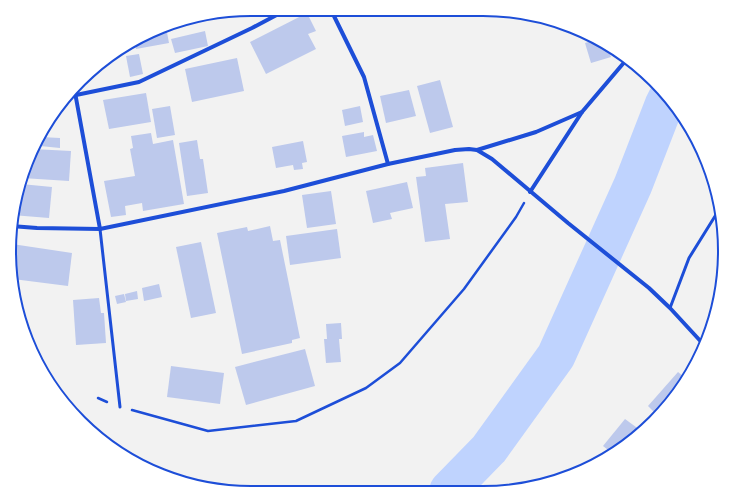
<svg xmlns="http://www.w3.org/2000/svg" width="734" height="502" viewBox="0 0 734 502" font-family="'IBM Plex Sans',sans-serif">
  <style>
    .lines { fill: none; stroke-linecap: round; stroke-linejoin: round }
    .river { stroke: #bfd3fe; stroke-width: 39 }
    .building { fill: #bdc9ec }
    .path { stroke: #1d4ed8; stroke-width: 2.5 }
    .service { stroke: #1d4ed8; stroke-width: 3 }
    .minor { stroke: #1d4ed8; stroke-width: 4 }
    .rim { fill: none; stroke: #1d4ed8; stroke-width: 2 }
  </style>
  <rect width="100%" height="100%" fill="#f2f2f2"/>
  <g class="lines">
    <!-- river -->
    <path class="river" d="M449,490l40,-41 67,-93 77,-171 31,-80 3,-6"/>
  </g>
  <!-- building -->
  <g class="building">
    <path d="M307,13l9,18 -8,3 8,15 -50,25 -16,-32z"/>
    <path d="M166,27l3,16 -33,6 -1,-8z"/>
    <path d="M205,31l3,15 -33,7 -4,-14z"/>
    <path d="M598,39l8,4 5,14 -20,6 -6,-20z"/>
    <path d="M139,54l4,20 -13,3 -4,-21z"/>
    <path d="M237,58l7,33 -52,11 -7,-33z"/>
    <path d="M440,80l13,47 -23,6 -13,-47z"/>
    <path d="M409,90l7,26 -30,7 -6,-27z"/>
    <path d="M146,93l5,29 -42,7 -6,-29z"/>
    <path d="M170,106l5,29 -18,3 -5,-29z"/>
    <path d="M360,106l3,16 -18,4 -3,-16z"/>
    <path d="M364,132v5l9,-2 4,16 -31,6 -4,-21z"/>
    <path d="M151,133l2,11 20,-4 11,64 -41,7 -1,-8 -17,3 1,9 -15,2 -7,-36 31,-5 -5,-27 3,-1 -2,-12z"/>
    <path d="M41,137l19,1v10l-20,-2z"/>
    <path d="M197,140l3,19h3l5,34 -21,3 -8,-53z"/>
    <path d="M303,141l4,21 -5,1 1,6 -9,1 -1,-5 -17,3 -4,-21z"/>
    <path d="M33,149l38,2 -2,30 -47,-3 6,-20z"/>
    <path d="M463,163l5,39 -23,2 5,35 -25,3 -9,-65 10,-1 -1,-8z"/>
    <path d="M407,182l6,26 -23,5 2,6 -19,4 -7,-32z"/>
    <path d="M21,184l31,3 -3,31 -37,-3z"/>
    <path d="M331,191l5,33 -29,4 -5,-33z"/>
    <path d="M270,226l3,15 7,-1 20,98 -8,2v3l-50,11 -25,-121 30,-6 1,4z"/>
    <path d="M337,229l4,29 -51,7 -4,-29z"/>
    <path d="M201,242l15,71 -25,5 -15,-71z"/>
    <path d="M12,244l60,9 -4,33 -55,-7z"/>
    <path d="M159,284l3,13 -18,4 -2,-13z"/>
    <path d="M137,291l1,8 -12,2 -1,-7z"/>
    <path d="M124,294l2,8 -9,2 -2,-8z"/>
    <path d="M99,298l2,15h3l2,30 -30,2 -3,-45z"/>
    <path d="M341,323l1,16h-3l2,23 -15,1 -2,-24h3l-1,-15z"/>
    <path d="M305,349l10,37 -69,19 -11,-38z"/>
    <path d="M171,366l53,7 -4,31 -53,-7z"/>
    <path d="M678,372l6,5 -26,39 -10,-10z"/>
    <path d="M625,419l15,11 -4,5 -24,18 -9,-7z"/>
  </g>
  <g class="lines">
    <!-- path -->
    <g class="path">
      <path d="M98,398l9,4"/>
      <path d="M132,410l76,21 88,-10 70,-33 34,-25 64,-74 52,-72 8,-14"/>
    </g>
    <!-- service -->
    <g class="service">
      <path d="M100,229l20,178"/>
      <path d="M670,308l19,-50 28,-45"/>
    </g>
    <!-- minor -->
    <g class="minor">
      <path d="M331,10l33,67 24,87"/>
      <path d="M74,87l26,142"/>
      <path d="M76,95l63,-13 113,-54 34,-18"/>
      <path d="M477,150l59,-18 46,-20"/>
      <path d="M530,192l52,-80 45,-53"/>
      <path d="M11,226l26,2 63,1 184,-38 104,-27 67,-14 14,-1 8,1 15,9 76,64 81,65 21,20 35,38"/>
    </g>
  </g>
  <!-- crop -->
  <path d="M0 0H734V502H0ZM251 16H483A235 235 0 0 1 718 251V251A235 235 0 0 1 483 486H251A235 235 0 0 1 16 251V251A235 235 0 0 1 251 16Z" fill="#fff" fill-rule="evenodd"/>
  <path class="rim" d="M251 16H483A235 235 0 0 1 718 251V251A235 235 0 0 1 483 486H251A235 235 0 0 1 16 251V251A235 235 0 0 1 251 16Z"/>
</svg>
